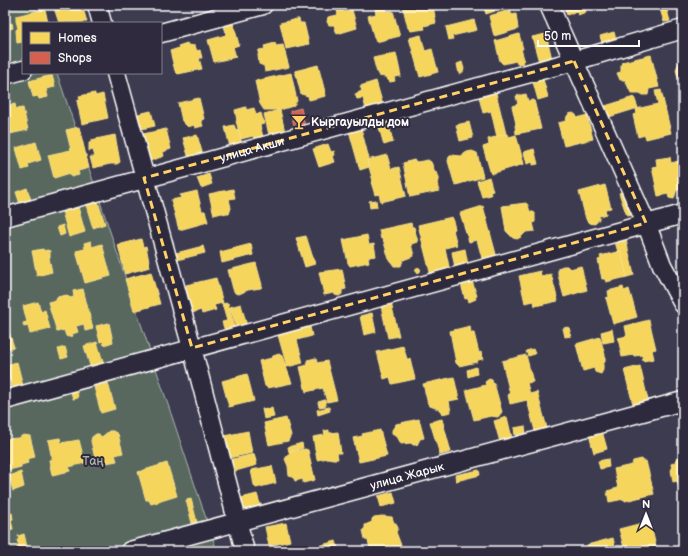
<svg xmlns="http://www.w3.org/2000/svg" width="688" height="556" viewBox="0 0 688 556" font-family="'Balsamiq Sans',sans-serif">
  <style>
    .green { fill: #59685f; stroke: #acb4af }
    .homes { fill: #f6d55c; stroke: #f9e28d }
    .shops { fill: #d6604d; stroke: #e29082 }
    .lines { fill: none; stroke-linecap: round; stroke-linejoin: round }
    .minor-casing { stroke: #fff; stroke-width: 21 }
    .minor { stroke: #2f2a3d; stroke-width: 18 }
    .marked { fill: none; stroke: #ffd166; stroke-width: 3; stroke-dasharray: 8 5; stroke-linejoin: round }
    .labels { text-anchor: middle; stroke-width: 4; stroke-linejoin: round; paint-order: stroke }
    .poi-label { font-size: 12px; font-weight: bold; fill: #fff; stroke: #2f2a3d; text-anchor: start }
    .street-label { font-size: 12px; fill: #fff; stroke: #2f2a3d }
    .park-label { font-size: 12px; fill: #acb4af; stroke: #2f2a3d }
  </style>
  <rect width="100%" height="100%" fill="#3c3b50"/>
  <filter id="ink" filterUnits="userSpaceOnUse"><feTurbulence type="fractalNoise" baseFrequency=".025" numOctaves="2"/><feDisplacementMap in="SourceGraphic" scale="8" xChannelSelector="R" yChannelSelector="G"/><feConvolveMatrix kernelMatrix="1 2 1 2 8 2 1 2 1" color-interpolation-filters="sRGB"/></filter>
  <g filter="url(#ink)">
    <!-- green -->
    <path class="green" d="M5,5h29l6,18h-17v50h34l160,478h-212z"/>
    <!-- homes -->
    <g class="homes">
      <path d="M63,5h19l5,17 -28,1 -5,-15z"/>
      <path d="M116,5h14l-1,4h-8z"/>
      <path d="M404,5h29l3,18 -12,3 1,3 -14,2 -3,-3 -5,-20z"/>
      <path d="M483,5h14l-4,1 2,5 -9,3z"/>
      <path d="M564,5h28v1l-7,3 1,3 -8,3 -1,-4 -10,4z"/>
      <path d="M386,6l1,5h6l7,25 -24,6 -2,-5 -6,-21 8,-2 -1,-5z"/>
      <path d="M666,7l4,14 -6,1 -4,-13z"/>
      <path d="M343,8l1,4 8,-2 5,18 -20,6 -3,-9h-5l-2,-3 1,-5 10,-2 -1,-5z"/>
      <path d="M45,9l3,14h-25v19l-6,1 -1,-13 2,-2 -2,-7v-5z"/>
      <path d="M510,10l2,5 4,-1 2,15 -24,7 -5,-20z"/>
      <path d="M297,19h2l1,4h4l5,21 -23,5 -6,-26z"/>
      <path d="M474,20l3,10 -25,6 1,3 -4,1 -3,-13z"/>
      <path d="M233,22l6,23 -6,2 3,10 -22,5 -6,-22 18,-5 -2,-11z"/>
      <path d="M12,23l1,5 -6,2 -1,-5z"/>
      <path d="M614,32l2,7 -14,4 -2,-7z"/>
      <path d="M519,34l4,15h-2l3,10 -1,4 -6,1 -1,-3 -13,3 -3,-3 -5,-20z"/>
      <path d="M546,34l6,25 -13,3 -7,-25z"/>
      <path d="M421,35l4,16 7,-2 6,23 -18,5 -11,-39z"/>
      <path d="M187,43l1,2 7,1 2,5 3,-1 2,8h-3l3,11 -24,5 -3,-3 -5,-20 9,-3 -1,-2z"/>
      <path d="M275,43l1,3 7,-1 6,22 -24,5 -1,-6 -5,-2 -1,-9 1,-5 6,-1 -1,-3z"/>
      <path d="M396,53l5,23 -7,1 1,4 -5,1 -5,-5 -6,-1 -2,-3 -4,-15z"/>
      <path d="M651,55l8,32 -10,2 -1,6h-5l-3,-2h-9l-6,-13h-5l-3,-7 4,-1v-7l1,-3z"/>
      <path d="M683,61v32l-7,-23 3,-8z"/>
      <path d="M462,62l2,7 -1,3 -4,2 -2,-10z"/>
      <path d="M318,65l8,31 -17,4 -1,-4 -7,-2 -6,-23z"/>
      <path d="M291,73l6,28 -4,5 -13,4h-16l-4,-6 -5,-23z"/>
      <path d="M52,75l3,12 -9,2 2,8 -9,2 -1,-3 -5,1 -4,-16z"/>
      <path d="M543,79l5,18 -10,3 -5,-18z"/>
      <path d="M376,81l7,24 -17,4 -3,-11 -6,1 -2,-5 7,-3 -2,-5z"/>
      <path d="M661,90l10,43 -25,6 -1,-4 -7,2 -5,-22 4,-1 -1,-5 22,-5 -3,-13z"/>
      <path d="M95,93v3l8,-2 5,24 -26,6 -5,-23 3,-1 -1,-4z"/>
      <path d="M496,93l10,41 -9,3 -6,-26 -8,2 -4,-16z"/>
      <path d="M526,94l2,7 6,-1 7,29 -25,5 -1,-9 1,-1 -4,-18 6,-2 -2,-8z"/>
      <path d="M634,97l4,11 -29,9 -4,-11z"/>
      <path d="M199,98l5,21 -3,1 2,6 -8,2 -1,-3 -6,2 -6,-6 -4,-18z"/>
      <path d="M15,104l1,5 7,-1 5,22 -23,5v-29z"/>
      <path d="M246,107v3l8,-2 2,7 5,-2 3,11 -4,1 3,12 -9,2 -1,-3 -12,3 -5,-18h1l-2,-11z"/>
      <path d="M280,110l5,22 -16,3 -5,-21z"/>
      <path d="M151,111l4,15 -14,3 -3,-15z"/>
      <path d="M573,113l3,2 1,3 10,-3 6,24 -29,7 -6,-23 8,-2 1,-5 2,-2z"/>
      <path d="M388,121l5,21 -9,3 -6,-21z"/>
      <path d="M469,122l4,16 -13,3 -4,-16z"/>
      <path d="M234,125l2,5 2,-1 4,15 -12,3 -5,-20z"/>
      <path d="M79,127l10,41 -11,3 1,4 -8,2 -1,-4 -16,5 -6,-23 23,-5 -5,-20z"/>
      <path d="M361,128l8,31 -2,1 2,7 -9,3 -11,-39z"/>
      <path d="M166,129l5,20 -8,3 1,4 -14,5 -7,-27z"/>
      <path d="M506,134h2l1,3 7,-2 8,29 -33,10 -8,-27 6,-2 -1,-6z"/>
      <path d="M115,135l5,27 -3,2h-7l-17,4 -3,-11h5l-2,-7 -4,1v-8l3,-1 -1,-2z"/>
      <path d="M197,135l6,20 -14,4 -6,-21z"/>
      <path d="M36,142l5,18 -13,4 1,4 -7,2 -6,-22z"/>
      <path d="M328,144l3,8 3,-1 1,4 -2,1 2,6 -16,5 -6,-18z"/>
      <path d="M534,149l4,15 -5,1v-3l-6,2 -3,-12z"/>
      <path d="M472,151l5,2 6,24 -27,8 -2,-3 -6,-21 1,-4 3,-2 9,1 6,-4z"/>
      <path d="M387,155l4,14 8,-2 7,29 -25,6 -2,-8 -4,1 -4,-13 2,-1 -6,-21z"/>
      <path d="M670,157l1,6 8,-2 4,20v8l-6,1 -1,2 -2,7 -5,-1 -1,-4 -10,2 -6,-29 5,-1 -1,-7z"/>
      <path d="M414,160l3,2 11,-2 3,2 4,10 2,1 2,4v4l-2,2 2,8 -29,6 -7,-34z"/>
      <path d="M209,174l3,10 -11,4 -4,-10z"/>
      <path d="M489,177l4,14 -3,1 1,3 -9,2 -5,-16z"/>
      <path d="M605,185l6,23 -6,1 1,5 -7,2v3l-3,4 -2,1 -4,-1 -4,-4 -7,-27z"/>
      <path d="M27,188l4,12 -11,4 -4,-12z"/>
      <path d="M233,189l2,9 -6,1 2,9 -2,6h-3l-4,-1 -8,2 -5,-21z"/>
      <path d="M197,191l5,20h3l3,11 -29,8 -8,-30 10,-2 -1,-3z"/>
      <path d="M624,191l7,24 -4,1 -8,-23z"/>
      <path d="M376,200l1,7 -7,1 -1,-7z"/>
      <path d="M98,202l7,22 -12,4 -7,-23z"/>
      <path d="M526,203l2,2 2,7h3l2,1v9l-2,1 2,8 -9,1 -5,5 -4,2 -4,-1 -7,-7 -4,-25z"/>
      <path d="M483,206l14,52 -14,4 -6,-22 -8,2 -9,-29z"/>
      <path d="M78,207l7,25 -16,5 -7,-26z"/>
      <path d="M452,217l3,12 -2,1 4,15 -12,3 5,23 -19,5 -13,-51z"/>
      <path d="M411,223l1,4h2l4,15 -7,2 3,12 -11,4 -2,6h-7l-5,-7 -6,-20h-2l-2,-9z"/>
      <path d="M63,225l2,9 -5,2 -3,-9z"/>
      <path d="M367,235l2,10 5,-1 2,12 -8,1 1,5 -19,4 -2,-3 -5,-23z"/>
      <path d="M306,236l9,28 -10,3 -9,-29z"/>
      <path d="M141,239l2,8 3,-1 4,21 -25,7 -7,-29z"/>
      <path d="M626,240l8,35 -7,2 -6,-26 -3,1 -3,-10z"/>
      <path d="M91,241l1,6 10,-3 9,32 -26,7 -9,-32 9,-2 -1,-6z"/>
      <path d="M251,244l2,11 -31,8 -2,-11z"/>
      <path d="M203,246l2,7 -28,7 -1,-7z"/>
      <path d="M43,249l1,2 3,-1 3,1v6l-1,1 3,14 -15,4 -5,-25z"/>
      <path d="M465,249l3,16 -13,3 -3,-16z"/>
      <path d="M621,251l6,26 -21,5 -1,-3h-3l-4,-19 3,-1 -1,-3z"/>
      <path d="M256,263l6,22 -1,3 -13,2 -9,4 -4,-1 -2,-4 -5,-19z"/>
      <path d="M563,266h4l3,3 11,-3 6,24 -23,7 -6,-22v-7z"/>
      <circle cx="418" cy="270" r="2.5"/>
      <path d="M342,269l4,20 -4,1v4l-3,2 -4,-1 -1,-2 -10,2 -5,-23z"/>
      <path d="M540,271l1,5 10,-2 7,27 -23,5 -1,-5 -9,2 -6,-27z"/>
      <path d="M151,272l9,32 -26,7 -9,-32z"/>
      <path d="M216,278l7,25 -9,2 2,5 -14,4 -1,-4 -9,3 -6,-28z"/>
      <path d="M472,281l5,15 -2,1 1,2 -7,3 -1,-4 -3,1 -4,-15z"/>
      <path d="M623,287l1,4 5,-2 8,28 -24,7 -7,-26 3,-1 -1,-6z"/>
      <path d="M83,289l10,40 -8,2 -1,-7 -8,2 2,6 -6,2 1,2 -5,1 -2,-1 -2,-6 -7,2 -9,-30 8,-2 1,-3 10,-2 3,3 4,-1 -1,-6z"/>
      <path d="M38,302l3,10 4,-2 5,19 -20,5 -2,-8 -4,1 -1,-4 4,-1 -4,-16z"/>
      <path d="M228,303l7,25 -10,3 -3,-9 5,-1 -5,-17z"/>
      <path d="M391,303l8,33 -11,2 -7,-32z"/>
      <path d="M241,304l6,22 -10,3 -7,-22z"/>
      <path d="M372,313l4,19 -12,3 -4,-19z"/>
      <path d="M5,320l9,27 -7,2 -2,-6z"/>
      <path d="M649,320l7,29 -4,1 2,9 -11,2 -1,-6 -8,1v-1l-12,2 -4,-19 9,-2 -2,-10z"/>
      <path d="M109,323l4,19 -9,3 -1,-4 -3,1 -4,-16z"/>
      <path d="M470,326l1,7h3l5,20 2,-1 2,7 -5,1 -1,2 -18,4 -3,-3 -6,-32z"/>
      <path d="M310,327l2,9 -15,4 6,23 -16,4 -9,-32z"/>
      <path d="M569,327l2,9 -6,1 -2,-9z"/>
      <path d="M612,329l2,12 -11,2 -2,-11z"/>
      <path d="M600,337l5,18v7l-2,2v6l-2,4 -6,-2 -1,-4 -11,3 -7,-27z"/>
      <path d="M97,342l7,23 -13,4 -7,-23z"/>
      <path d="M403,346l4,13h3l5,20 -23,5 -2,-7 -6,2 -7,-27z"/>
      <path d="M65,347l3,10 -7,2 -3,-10z"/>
      <path d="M533,349l2,5 -7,2 -2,-5z"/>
      <path d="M279,354l3,2 10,27 -24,5 -3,-2 -6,-25 13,-3 1,-2z"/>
      <path d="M526,355l7,27 -6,1 3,11 7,-2 10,36 -12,3 -8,-31 -17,4 -2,-9 2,-1 -8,-33z"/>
      <path d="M316,358l1,5 10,-2 10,39 -10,2 -4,-14 -17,4 -6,-25 8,-2 -1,-5z"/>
      <path d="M17,362l6,24 -11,3 -6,-24z"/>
      <path d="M640,366l8,34 -15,4 -9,-34z"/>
      <path d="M476,367l1,7 -9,3 -1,-7z"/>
      <path d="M247,374l7,27 -25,6 -7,-26z"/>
      <path d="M454,377l5,22 -10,2 2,11 -9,2 -1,-4 -11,-4 -2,-2 -5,-20z"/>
      <path d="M489,379l3,1 1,4 1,-1 8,29 -4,5 -7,-1 -17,4 -8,-30 20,-5 -1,-3z"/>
      <path d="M108,383l7,26 -14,4 -7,-26z"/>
      <path d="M77,391l1,7 -5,1 -2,-7z"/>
      <path d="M325,400l1,6 -7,1 -1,-5z"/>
      <path d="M329,407l1,4 -12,4 -1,-5z"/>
      <path d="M268,408l1,1 3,-1 2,9 -10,2 -2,-10z"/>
      <path d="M507,417l5,21 -12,4 -6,-21z"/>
      <path d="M286,418l5,17 -3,6 -19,4 -5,-22z"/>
      <path d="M419,419l5,19 -4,1 -3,6h-4l-2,-2 -10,1 -3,-6 -6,-4v-4l4,-6z"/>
      <path d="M442,419l9,33 -11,3 -10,-33z"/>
      <path d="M525,426l1,7 -11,2 -1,-7z"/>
      <path d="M329,430v3l9,-1 3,21h-4l1,6h-5l-5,-1 -11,2 -4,-23 12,-2 -1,-4z"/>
      <path d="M380,430l7,26 -28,6 -6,-24 10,-2 -1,-2z"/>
      <path d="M109,431h4l5,3 5,19 -8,2 2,6 -11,2v-2l-10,2 -5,-22 1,-4 4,-3h3l2,3 2,-1z"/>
      <path d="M248,431l4,22 -23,5 -5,-22z"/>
      <path d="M602,431l5,18 -13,4 -5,-18z"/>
      <path d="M23,435l7,1 5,21 -8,2 1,4 -7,2v2l-12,3 -4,-19v-12l14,-1z"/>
      <path d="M60,438l1,5 18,-3 6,23 -16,4 1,4 -18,4 -3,-15 3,-1 -4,-19z"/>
      <path d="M302,443l1,5 -14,4 -1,-5z"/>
      <path d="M305,449l3,1 7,30 -12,3v-4l-8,2 -2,-4 -4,-1 -1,-10 -3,-7 5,-7z"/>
      <path d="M254,454l3,11 -25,7 -3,-12z"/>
      <path d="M679,457h4v29l-4,1 -2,-6 -4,1 -2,-12h1l-1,-6 4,-2 1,-3z"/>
      <path d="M608,459l1,8 -9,2 -2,-8z"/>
      <path d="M642,459l1,2h3l8,33 -29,7 -1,-2 -15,3 -2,-11 11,-3 -4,-19 18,-4 1,-4z"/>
      <path d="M167,463l10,33 -26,8 -2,-4h-3l-8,-28z"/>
      <path d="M272,466l4,17 -20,5 -2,-3 -3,-15z"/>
      <path d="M479,470l1,5 -24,6 -1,-6z"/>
      <path d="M21,472l3,15 -11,4 -4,-15z"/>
      <path d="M393,492l3,11 -15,4 -3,-11z"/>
      <path d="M257,494l4,13 -16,5 -4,-14z"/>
      <path d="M191,499l6,23 -5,1 -6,-23z"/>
      <path d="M5,504l3,10 4,-1 1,6 -2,1 2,9 -8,2 1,5h-1z"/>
      <path d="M382,516l10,1 2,6h2l2,5 -2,4 6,16 -10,3h-21l-3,-10 -3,-2 -2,-9 2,-2v-3l7,-3v-3l2,-2z"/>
      <path d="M650,521l7,30h-32l-6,-22z"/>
      <path d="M286,523l4,18 -21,5 -4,-19z"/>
      <path d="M24,534l4,17h-10l-1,-5h2l-2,-6h2l-1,-4z"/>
      <path d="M613,538l3,13h-28l-1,-6z"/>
      <path d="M336,541l3,10h-27l-1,-3z"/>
    </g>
    <!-- shops -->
    <path class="shops" d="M301,108l4,18 -6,2 -1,-5 -4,2 -4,-14z"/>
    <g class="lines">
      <!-- minor casing -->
      <g class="minor-casing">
        <g id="minor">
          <path d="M97,5l5,18"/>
          <path d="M549,5l97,218 16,42 21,39"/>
          <path d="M161,33l102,-28"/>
          <path d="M116,73l76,275 53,203"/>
          <path d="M5,75l18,-5"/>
          <path id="s1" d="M5,217l569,-156 109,-32"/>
          <path d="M5,400l678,-186"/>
          <path id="s2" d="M130,551l553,-150"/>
        </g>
      </g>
      <!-- minor -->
      <use href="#minor" class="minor"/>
    </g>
  </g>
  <!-- marked area -->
  <path class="marked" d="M574,61l72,162 -454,125 -48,-170z"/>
  <!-- icons -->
  <defs>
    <g id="bar-bare" transform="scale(1.2)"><path d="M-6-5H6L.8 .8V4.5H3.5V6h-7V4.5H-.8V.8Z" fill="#ffd166" stroke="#2f2a3d" stroke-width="2.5" paint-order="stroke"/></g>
  </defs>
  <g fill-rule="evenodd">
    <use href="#bar-bare" x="299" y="122"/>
  </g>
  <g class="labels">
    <!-- poi labels -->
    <g class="poi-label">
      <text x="311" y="126">Кыргауылды дом</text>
    </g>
    <!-- street labels -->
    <g class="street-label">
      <text dy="4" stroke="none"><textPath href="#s1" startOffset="256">улица Акши</textPath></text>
      <text dy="4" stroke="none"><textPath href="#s2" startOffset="287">улица Жарык</textPath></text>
    </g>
    <!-- park labels -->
    <g class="park-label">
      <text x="93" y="465">Таң</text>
    </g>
  </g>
  <!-- margin -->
  <rect width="688" height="556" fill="none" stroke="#2f2a3d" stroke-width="20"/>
  <rect x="10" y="10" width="668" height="536" fill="none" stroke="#fff" stroke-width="1.5" filter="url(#ink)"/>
  <!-- legend -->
  <rect x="22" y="22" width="140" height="52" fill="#2f2a3d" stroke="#827f8b"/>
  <rect x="30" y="32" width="20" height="12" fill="#f6d55c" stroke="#827f8b"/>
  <text x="58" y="42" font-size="12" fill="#ffffff">Homes</text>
  <rect x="30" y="52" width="20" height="12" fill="#d6604d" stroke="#827f8b"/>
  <text x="58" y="62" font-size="12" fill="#ffffff">Shops</text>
  <!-- north arrow -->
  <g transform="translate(646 514)" stroke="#2f2a3d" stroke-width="3" paint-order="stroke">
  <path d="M0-3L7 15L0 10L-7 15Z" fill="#ffffff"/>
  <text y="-6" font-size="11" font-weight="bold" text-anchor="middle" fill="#ffffff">N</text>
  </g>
  <!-- scale -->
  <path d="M538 40v6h101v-6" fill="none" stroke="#ffffff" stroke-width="2"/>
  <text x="544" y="40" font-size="12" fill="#ffffff" stroke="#2f2a3d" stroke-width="3" paint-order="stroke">50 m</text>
</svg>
